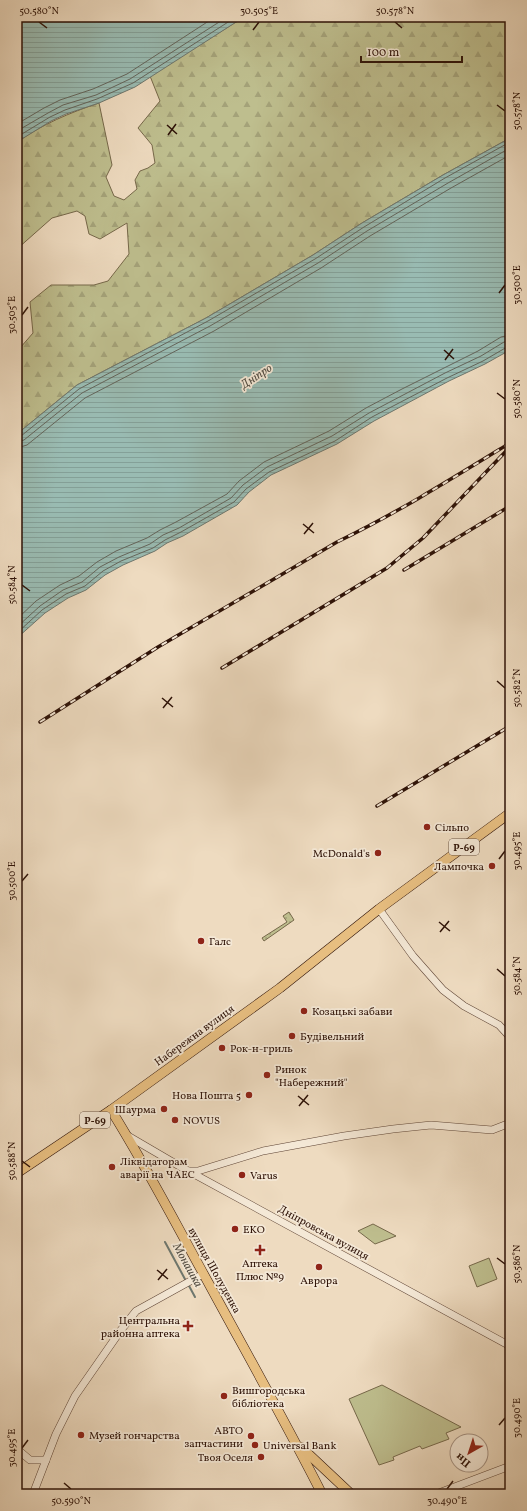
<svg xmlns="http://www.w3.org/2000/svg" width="527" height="1511" viewBox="0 0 527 1511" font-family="Vollkorn,serif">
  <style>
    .grass { fill: url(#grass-dots); stroke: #76684a }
    .forest { fill: url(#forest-firs); stroke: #76684a }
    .green { fill: #bebe8e; stroke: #76684a }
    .water { fill: url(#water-rules); stroke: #6e776e }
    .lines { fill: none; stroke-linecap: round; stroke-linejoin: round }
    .shore { stroke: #64665c; stroke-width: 1 }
    .stream { stroke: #6e776e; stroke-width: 2 }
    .minor-casing { stroke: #5e4435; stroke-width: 8 }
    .major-casing { stroke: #2e1207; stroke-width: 10 }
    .minor { stroke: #f4e8d6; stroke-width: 7 }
    .major { stroke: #e7be80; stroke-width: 9 }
    .rail-casing { stroke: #2e1207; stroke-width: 3.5 }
    .rail { stroke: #f4e8d6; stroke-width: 2; stroke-dasharray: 6; stroke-linecap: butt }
    .ticks { fill: none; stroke: #2e1207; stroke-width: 1.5 }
    .poi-dot { fill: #8f2418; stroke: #f4e8d6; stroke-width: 1.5 }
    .labels { text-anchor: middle; stroke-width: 3.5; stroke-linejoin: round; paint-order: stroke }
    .shield { fill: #f4e8d6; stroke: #695245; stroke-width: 1 }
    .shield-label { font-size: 10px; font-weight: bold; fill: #2e1207 }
    .poi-label { font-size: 11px; fill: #2e1207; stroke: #f4e8d6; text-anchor: start }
    .street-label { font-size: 11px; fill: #2e1207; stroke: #f4e8d6 }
    .water-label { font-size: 12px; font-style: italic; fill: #534d43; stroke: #f4e8d6 }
    .neatline { fill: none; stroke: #2e1207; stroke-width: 1.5 }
    .ticks-label { font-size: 10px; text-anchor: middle; fill: #2e1207 }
  </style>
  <defs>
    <pattern id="grass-dots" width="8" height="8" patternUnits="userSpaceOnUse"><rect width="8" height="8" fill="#bebe8e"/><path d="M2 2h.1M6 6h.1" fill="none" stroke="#a4a279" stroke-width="1.8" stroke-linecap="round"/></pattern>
    <pattern id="forest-firs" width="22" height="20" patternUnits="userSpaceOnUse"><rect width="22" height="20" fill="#bebe8e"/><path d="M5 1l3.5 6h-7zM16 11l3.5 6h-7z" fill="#a4a279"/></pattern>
    <pattern id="water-rules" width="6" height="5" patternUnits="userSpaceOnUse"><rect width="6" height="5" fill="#99bbb2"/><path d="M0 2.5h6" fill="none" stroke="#84a098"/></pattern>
  </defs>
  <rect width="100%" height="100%" fill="#eedbc0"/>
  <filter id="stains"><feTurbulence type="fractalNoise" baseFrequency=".005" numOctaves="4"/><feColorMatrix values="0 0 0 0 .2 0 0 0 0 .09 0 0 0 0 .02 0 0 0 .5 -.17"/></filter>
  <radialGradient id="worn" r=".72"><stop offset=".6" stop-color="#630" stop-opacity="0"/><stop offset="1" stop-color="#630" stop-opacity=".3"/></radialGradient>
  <!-- grass -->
  <path class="grass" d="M289,912l5,8 -30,21 -2,-3 25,-16 -4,-6z"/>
  <!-- forest -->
  <path class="forest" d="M244,17h266v121l-67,37 -81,48 -49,32 -107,63 -129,67 -60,49v-84l3,-2 13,-15 -3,-31 21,-17h43l14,-4 21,-27 -2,-31 -27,16 -11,-5 -4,-18 -8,-5 -25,7 -35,31v-107c26,-18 52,-29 82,-39l13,62 -6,12 8,19 10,4 13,-11 -2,-9 5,-9 8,-3 7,-5 -3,-18 -14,-17 22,-27 -10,-25z"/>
  <!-- green -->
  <g class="green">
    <path d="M373,1224l23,12 -21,8 -17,-13z"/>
    <path d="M489,1258l8,21 -20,8 -8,-21z"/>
    <path d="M382,1385l79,42 -15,6 3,6 -27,10 -2,-3 -27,11 1,3 -15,5 -30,-66z"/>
  </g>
  <!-- water -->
  <g class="water">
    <path d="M17,17h227l-109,70 -36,16 -33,11 -15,7 -34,21z"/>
    <path d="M510,138v212l-25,14 -36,17 -75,40 -37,23 -66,31 -22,17 -12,13 -54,31 -16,7 -12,8 -32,14 -18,10 -19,15 -18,8 -23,15 -28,25v-204l60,-49 129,-67 107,-63 49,-32 81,-48z"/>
  </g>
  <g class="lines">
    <!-- shore -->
    <g class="shore">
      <path d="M17,124l27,-16 16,-8 33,-11 34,-15 88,-57"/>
      <path d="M17,131l31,-18 15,-8 33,-10 34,-16 97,-62"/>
      <path d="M17,137l33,-20 15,-7 32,-11 36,-16 103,-66"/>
      <path d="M17,437l4,-1 58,-47 129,-68 107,-62 49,-32 81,-49 65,-36"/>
      <path d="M17,442l7,-2 58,-47 128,-67 108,-63 49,-32 81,-48 62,-35"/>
      <path d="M17,448l10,-3 58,-47 129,-67 107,-63 49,-32 81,-48 59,-33"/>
      <path d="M17,619l19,-18 24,-16 19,-9 18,-14 19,-11 31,-13 13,-8 16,-8 51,-28 12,-13 25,-19 65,-31 37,-23 36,-19 76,-38 23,-14 9,-2"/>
      <path d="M17,627l23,-21 23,-16 19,-8 18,-15 19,-10 31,-13 13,-9 16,-7 52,-30 12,-13 24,-18 65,-31 37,-23 76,-40 36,-17 23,-14 6,-1"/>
      <path d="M17,633l25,-23 24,-16 19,-8 18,-15 18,-10 32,-13 12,-8 16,-8 53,-30 12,-13 23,-17 66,-31 37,-24 75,-39 36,-17 24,-14 3,-1"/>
    </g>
    <!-- stream -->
    <g class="stream">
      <path d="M165,1242l21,39"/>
      <path d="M188,1284l7,13"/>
    </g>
    <!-- minor casing -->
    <g class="minor-casing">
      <g id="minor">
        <path d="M379,909l34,47 30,34 21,16 35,19 11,12"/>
        <path d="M128,1136l53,31 329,179"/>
        <path d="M189,1171h9l65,-20 81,-15 49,-7 38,-4 61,5 18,-7"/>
        <path d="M17,1449l13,11h16"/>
        <path d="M33,1494l23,-60 19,-38 46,-66 15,-19 67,-37"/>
        <path d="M436,1494l74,-28"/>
      </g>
    </g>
    <!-- major casing -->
    <g class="major-casing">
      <g id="major">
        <path d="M111,1110c35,56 66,116 98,174 38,70 77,139 113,210"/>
        <path d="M17,1173l94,-63 169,-122 99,-79 131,-96"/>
        <path d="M301,1447l50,47"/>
      </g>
    </g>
    <!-- minor -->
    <use href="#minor" class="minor"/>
    <!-- major -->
    <use href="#major" class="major"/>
    <!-- rail casing -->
    <g class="rail-casing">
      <g id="rail">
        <path d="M404,570l106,-64"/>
        <path d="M222,668l165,-100 36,-30 86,-90"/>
        <path d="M40,722l118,-75 179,-105c60,-29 116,-64 173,-99"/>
        <path d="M377,806l133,-80"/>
      </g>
    </g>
    <!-- rail -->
    <use href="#rail" class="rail"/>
  </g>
  <!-- ticks -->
  <path class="ticks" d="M39,22l8,6M395,22l7,6M253,30l6,-8M497,105l8,6M167,125l10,9M168,135l8,-11M499,293l6,-8M22,315l6,-8M444,350l10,9M445,360l8,-11M497,393l8,6M303,524l11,9M304,534l9,-11M22,585l8,6M497,681l8,7M162,698l11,9M163,708l9,-11M499,859l6,-8M22,881l6,-7M439,922l11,9M440,932l9,-11M497,969l8,7M298,1096l11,9M299,1106l9,-11M22,1161l8,6M497,1258l8,6M157,1270l11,9M158,1280l9,-11M499,1425l6,-7M22,1448l6,-8M64,1483l7,6M447,1489l6,-8"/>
  <!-- markers -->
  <g class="poi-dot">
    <circle cx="427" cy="827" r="4"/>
    <circle cx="378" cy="853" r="4"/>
    <circle cx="492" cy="866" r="4"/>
    <circle cx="201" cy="941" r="4"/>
    <circle cx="304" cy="1011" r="4"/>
    <circle cx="292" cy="1036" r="4"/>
    <circle cx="222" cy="1048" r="4"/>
    <circle cx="267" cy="1075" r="4"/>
    <circle cx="249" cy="1095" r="4"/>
    <circle cx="164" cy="1109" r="4"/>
    <circle cx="175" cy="1120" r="4"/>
    <circle cx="112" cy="1167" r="4"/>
    <circle cx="242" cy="1175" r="4"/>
    <circle cx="235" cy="1229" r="4"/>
    <path d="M258 1244h4v4h4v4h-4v4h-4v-4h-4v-4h4z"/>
    <circle cx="319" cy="1267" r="4"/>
    <path d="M186 1320h4v4h4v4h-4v4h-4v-4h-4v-4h4z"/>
    <circle cx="224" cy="1396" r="4"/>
    <circle cx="81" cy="1435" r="4"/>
    <circle cx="251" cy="1436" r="4"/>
    <circle cx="255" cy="1445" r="4"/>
    <circle cx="261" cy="1457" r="4"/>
  </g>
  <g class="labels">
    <!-- shield labels -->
    <g class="shield">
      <rect x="449" y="839" width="30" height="16" rx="3"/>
      <rect x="80" y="1112" width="30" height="16" rx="3"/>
    </g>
    <g class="shield-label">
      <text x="464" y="851">Р-69</text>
      <text x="95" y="1124">Р-69</text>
    </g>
    <!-- poi labels -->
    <g class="poi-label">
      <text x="435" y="831">Сільпо</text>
      <text x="370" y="857" text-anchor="end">McDonald's</text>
      <text x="484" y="870" text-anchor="end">Лампочка</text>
      <text x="209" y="945">Галс</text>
      <text x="312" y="1015">Козацькі забави</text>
      <text x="300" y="1040">Будівельний</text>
      <text x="230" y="1052">Рок-н-гриль</text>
      <text x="275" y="1073">Ринок<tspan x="275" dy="13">"Набережний"</tspan></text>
      <text x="241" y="1099" text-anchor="end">Нова Пошта 5</text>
      <text x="156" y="1113" text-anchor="end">Шаурма</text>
      <text x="183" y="1124">NOVUS</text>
      <text x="120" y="1165">Ліквідаторам<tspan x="120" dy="13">аварії на ЧАЕС</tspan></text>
      <text x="250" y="1179">Varus</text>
      <text x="243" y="1233">EKO</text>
      <text x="260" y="1267" text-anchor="middle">Аптека<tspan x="260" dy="13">Плюс №9</tspan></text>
      <text x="319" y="1284" text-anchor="middle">Аврора</text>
      <text x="180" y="1324" text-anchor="end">Центральна<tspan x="180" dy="13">районна аптека</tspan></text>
      <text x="232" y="1394">Вишгородська<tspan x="232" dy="13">бібліотека</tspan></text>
      <text x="243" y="1434" text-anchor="end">АВТО<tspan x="243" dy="13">запчастини</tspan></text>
      <text x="89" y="1439">Музей гончарства</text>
      <text x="263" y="1449">Universal Bank</text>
      <text x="253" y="1461" text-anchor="end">Твоя Оселя</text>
    </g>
    <!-- street labels -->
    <g class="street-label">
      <text transform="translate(194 1035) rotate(-36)" y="4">Набережна вулиця</text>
      <text transform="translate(324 1232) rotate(29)" y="4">Дніпровська вулиця</text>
      <text transform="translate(215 1270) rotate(61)" y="4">вулиця Шолуденка</text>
    </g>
    <!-- water labels -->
    <g class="water-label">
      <text transform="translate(256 376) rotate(-34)" y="4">Дніпро</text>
      <text transform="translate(188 1265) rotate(61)" y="4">Монашка</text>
    </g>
  </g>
  <!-- margin -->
  <rect width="527" height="1511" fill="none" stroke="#eedbc0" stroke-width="44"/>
  <!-- north arrow -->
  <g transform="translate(469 1453) rotate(219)"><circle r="19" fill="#f4e8d6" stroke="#a59283"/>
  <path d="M0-3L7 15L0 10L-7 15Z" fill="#8f2418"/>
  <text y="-6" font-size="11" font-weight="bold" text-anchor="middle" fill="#2e1207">Пн</text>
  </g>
  <!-- scale -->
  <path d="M361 56v6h101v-6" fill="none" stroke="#2e1207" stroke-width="2"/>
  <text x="367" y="56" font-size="12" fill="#2e1207" stroke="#f4e8d6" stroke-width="3" paint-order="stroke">100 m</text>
  <rect x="22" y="22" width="483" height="1467" class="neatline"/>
  <g class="ticks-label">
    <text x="39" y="14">50.580°N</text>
    <text x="259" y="14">30.505°E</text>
    <text x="395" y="14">50.578°N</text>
    <text transform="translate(516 111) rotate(-90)" y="4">50.578°N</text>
    <text transform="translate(516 285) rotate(-90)" y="4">30.500°E</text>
    <text transform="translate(11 315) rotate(-90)" y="4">30.505°E</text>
    <text transform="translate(516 399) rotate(-90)" y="4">50.580°N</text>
    <text transform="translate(11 585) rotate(-90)" y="4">50.584°N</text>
    <text transform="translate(516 688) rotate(-90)" y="4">50.582°N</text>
    <text transform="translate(516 851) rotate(-90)" y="4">30.495°E</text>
    <text transform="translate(11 881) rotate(-90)" y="4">30.500°E</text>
    <text transform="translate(516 976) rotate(-90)" y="4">50.584°N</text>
    <text transform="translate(11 1161) rotate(-90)" y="4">50.588°N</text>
    <text transform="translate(516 1264) rotate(-90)" y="4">50.586°N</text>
    <text transform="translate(516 1418) rotate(-90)" y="4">30.490°E</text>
    <text transform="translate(11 1448) rotate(-90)" y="4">30.495°E</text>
    <text x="71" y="1504">50.590°N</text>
    <text x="447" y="1504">30.490°E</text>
  </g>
  <rect width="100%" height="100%" filter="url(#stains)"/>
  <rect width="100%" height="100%" fill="url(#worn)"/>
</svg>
